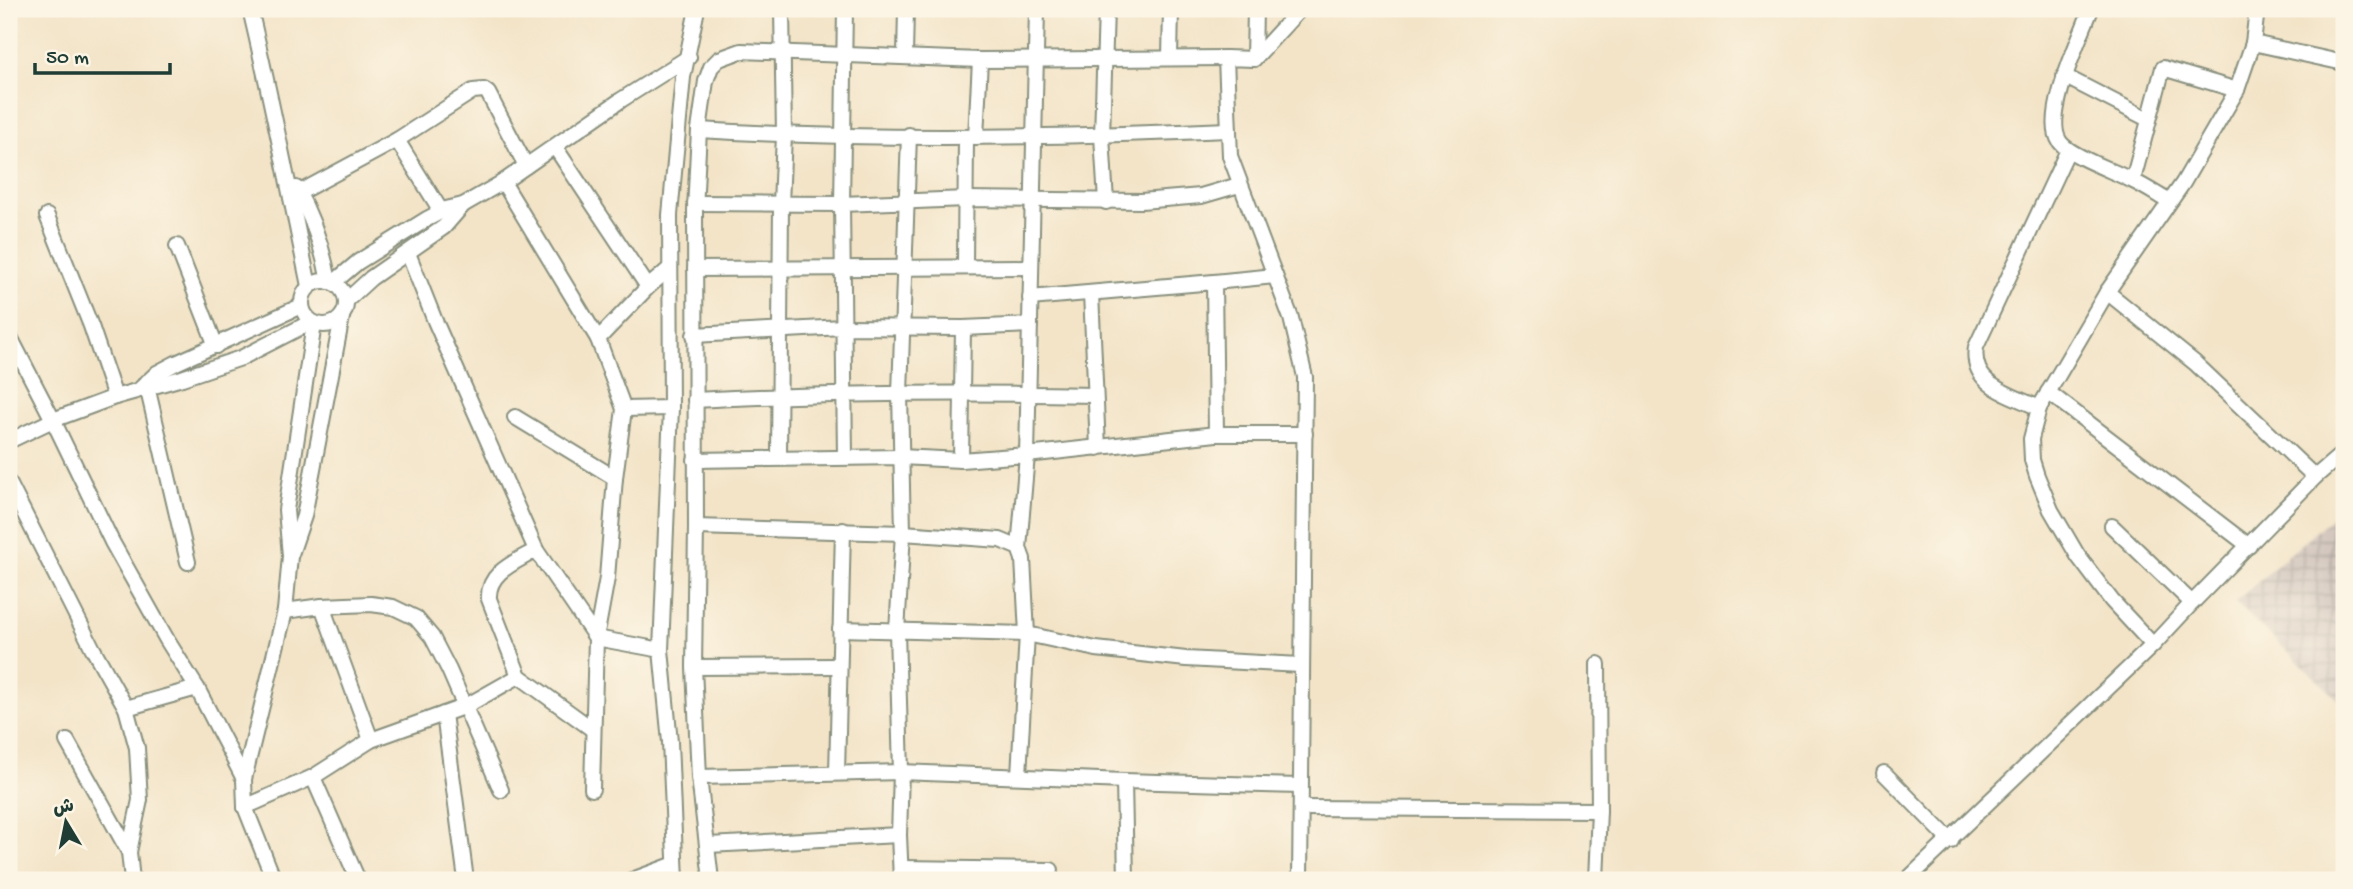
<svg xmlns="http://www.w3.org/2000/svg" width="2353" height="889" viewBox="0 0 2353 889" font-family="'Gochi Hand','Playpen Sans Arabic',sans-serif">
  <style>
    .industrial { fill: url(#industrial-grid) }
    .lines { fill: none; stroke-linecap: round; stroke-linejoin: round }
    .minor-casing { stroke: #89907e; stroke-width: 18 }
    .minor { stroke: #fff; stroke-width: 14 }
  </style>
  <defs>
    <pattern id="industrial-grid" width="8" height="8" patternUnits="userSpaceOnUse" patternTransform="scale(1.75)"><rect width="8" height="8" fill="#cec1b9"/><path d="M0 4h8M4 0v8" fill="none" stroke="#a79e97"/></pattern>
  </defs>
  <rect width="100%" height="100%" fill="#fcf5e5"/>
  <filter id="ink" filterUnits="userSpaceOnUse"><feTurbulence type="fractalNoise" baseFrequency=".0143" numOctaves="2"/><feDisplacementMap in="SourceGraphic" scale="14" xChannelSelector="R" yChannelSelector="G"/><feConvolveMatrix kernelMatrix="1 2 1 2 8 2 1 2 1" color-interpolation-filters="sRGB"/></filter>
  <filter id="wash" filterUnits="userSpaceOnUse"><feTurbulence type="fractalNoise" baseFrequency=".00686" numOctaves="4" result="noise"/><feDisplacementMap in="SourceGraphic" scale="28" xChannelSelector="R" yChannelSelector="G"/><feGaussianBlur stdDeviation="1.57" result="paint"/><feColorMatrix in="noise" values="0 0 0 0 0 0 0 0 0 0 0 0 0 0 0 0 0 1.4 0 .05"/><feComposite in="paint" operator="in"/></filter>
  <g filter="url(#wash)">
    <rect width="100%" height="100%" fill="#f3e4c8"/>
    <!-- industrial -->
    <path class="industrial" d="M2344,507v198l-109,-103z"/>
  </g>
  <g filter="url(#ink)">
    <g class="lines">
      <!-- minor casing -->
      <g class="minor-casing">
        <g id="minor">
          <path d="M250,9c22,92 40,185 59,277"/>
          <path d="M1037,9l-10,446 189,-21h89"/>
          <path d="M1255,9l-1,50 -28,-1 4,98 61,162 14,59 -5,503"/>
          <path d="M2091,9c-10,27 -49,108 -31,133 10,14 54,29 71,38 13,6 25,14 37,21"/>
          <path d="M2253,43l4,-34"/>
          <path d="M905,56l1,-47"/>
          <path d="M1170,58l1,-49"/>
          <path d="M1254,59l46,-50"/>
          <path d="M2064,76l84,43"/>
          <path d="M699,130c176,11 353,8 529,0"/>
          <path d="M976,137l4,-77"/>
          <path d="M397,140l44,71"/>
          <path d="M555,147l93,140"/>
          <path d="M2133,180l30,-112 74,22"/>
          <path d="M503,182l95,157 26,70 -9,69 -8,100 -11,60 -4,151"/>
          <path d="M296,188c17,30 27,60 33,94"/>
          <path d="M291,197l106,-57 76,-49 11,-1 4,3 38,73"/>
          <path d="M1106,202l-4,-66 4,-127"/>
          <path d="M695,203l147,1 124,-5 175,2 60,-5 38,-11"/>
          <path d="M47,216l44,110 24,71"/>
          <path d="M177,246l39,100"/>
          <path d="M408,253l27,68 101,229 60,88 65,12"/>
          <path d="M965,266l1,-129"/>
          <path d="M695,269l336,-2"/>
          <circle cx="324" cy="303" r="22"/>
          <path d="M1214,282l61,-6"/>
          <path d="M333,283l25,-21 69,-43 19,-10 17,-4 40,-23 118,-82 68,-43"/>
          <path d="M2107,292l88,71 120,114"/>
          <path d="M1091,293l7,155"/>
          <path d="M1030,298l184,-16 2,152"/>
          <path d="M346,301l25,-23 73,-51 19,-22"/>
          <path d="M9,335l44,85 59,122 55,98 30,48 47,91"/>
          <path d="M694,335l149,-8 120,1 67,-3"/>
          <path d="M598,339l50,-52 21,-18"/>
          <path d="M146,382l42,180"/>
          <path d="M139,390l18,-17 19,-10 125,-57"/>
          <path d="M2048,392l201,154"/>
          <path d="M695,400c133,-7 267,-8 400,-5"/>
          <path d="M2039,408c-29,-14 -69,-22 -63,-61l92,-197"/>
          <path d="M624,409l47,-1"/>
          <path d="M515,417l100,61"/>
          <path d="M9,441l44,-21 62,-23 67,-19 59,-20 70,-36"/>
          <path d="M845,457l-3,-253 3,-195"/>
          <path d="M779,458l2,-254 3,-69 -2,-126"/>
          <path d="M695,460l205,-3 61,3 2,-132"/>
          <path d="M961,460l66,-5 -8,93"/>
          <path d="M9,483l84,166 33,59 11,40 3,52 -11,52 3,28"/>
          <path d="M2112,526l80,77"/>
          <path d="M696,527l207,6 97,7 19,8 4,11 4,75 -8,141"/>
          <path d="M536,550c-20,12 -49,22 -47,49l30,77 73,53"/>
          <path d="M291,554l13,-38 38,-199"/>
          <path d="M322,606l49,134"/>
          <path d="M285,611l37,-5 49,-2 22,3 23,11 16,19 17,33 52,120"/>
          <path d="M840,629l187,5 69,15 90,10 115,6"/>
          <path d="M2153,645l-41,-44 -34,-45 -27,-46 -14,-34 -5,-16 -1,-21 8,-31 68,-116 76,-109 54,-93 16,-47 91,20"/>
          <path d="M694,667l145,-1"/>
          <path d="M126,708l71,-20"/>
          <path d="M444,714l22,166"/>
          <path d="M67,741l62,111"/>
          <path d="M837,773l6,-243"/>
          <path d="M1884,773l67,68"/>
          <path d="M313,777l45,103"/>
          <path d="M699,777l202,-5 223,9 176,5"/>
          <path d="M1124,781l2,99"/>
          <path d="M245,807l68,-30 58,-37 95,-34 53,-30"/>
          <path d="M1301,808l298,2"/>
          <path d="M708,845l191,-10"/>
          <path d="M901,868l150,2"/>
          <path d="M274,880l-29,-73 -1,-28 41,-168 5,-55 -4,-46 28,-186"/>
          <path d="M632,880l43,-16"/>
          <path d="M676,880l-6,-138 -9,-92 10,-242 -1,-193 13,-138 14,-68"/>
          <path d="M711,880l-12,-103 -5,-110 2,-140 -1,-317 4,-80 7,-49 5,-14 8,-8 22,-8 239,9 246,-2"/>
          <path d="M901,880l-2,-45 2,-63 -4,-141 6,-98 -3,-140 9,-258"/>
          <path d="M1596,880l3,-70 -1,-146"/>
          <path d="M1907,880l246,-235 39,-42 123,-126 29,-25"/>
        </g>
      </g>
      <!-- minor -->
      <use href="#minor" class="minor"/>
    </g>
  </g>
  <!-- margin -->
  <rect width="2353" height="889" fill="none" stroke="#fcf5e5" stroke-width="35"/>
  <!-- north arrow -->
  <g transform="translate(66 822) rotate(350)" stroke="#fcf5e5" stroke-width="5" paint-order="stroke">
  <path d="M0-5L12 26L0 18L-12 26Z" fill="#1f3d34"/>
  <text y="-10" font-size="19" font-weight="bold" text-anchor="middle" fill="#1f3d34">ش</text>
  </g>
  <!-- scale -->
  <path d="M35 63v10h135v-10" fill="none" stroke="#1f3d34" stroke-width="3.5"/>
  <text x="46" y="63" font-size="21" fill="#1f3d34" stroke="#fcf5e5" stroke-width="5" paint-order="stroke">50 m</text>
</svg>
